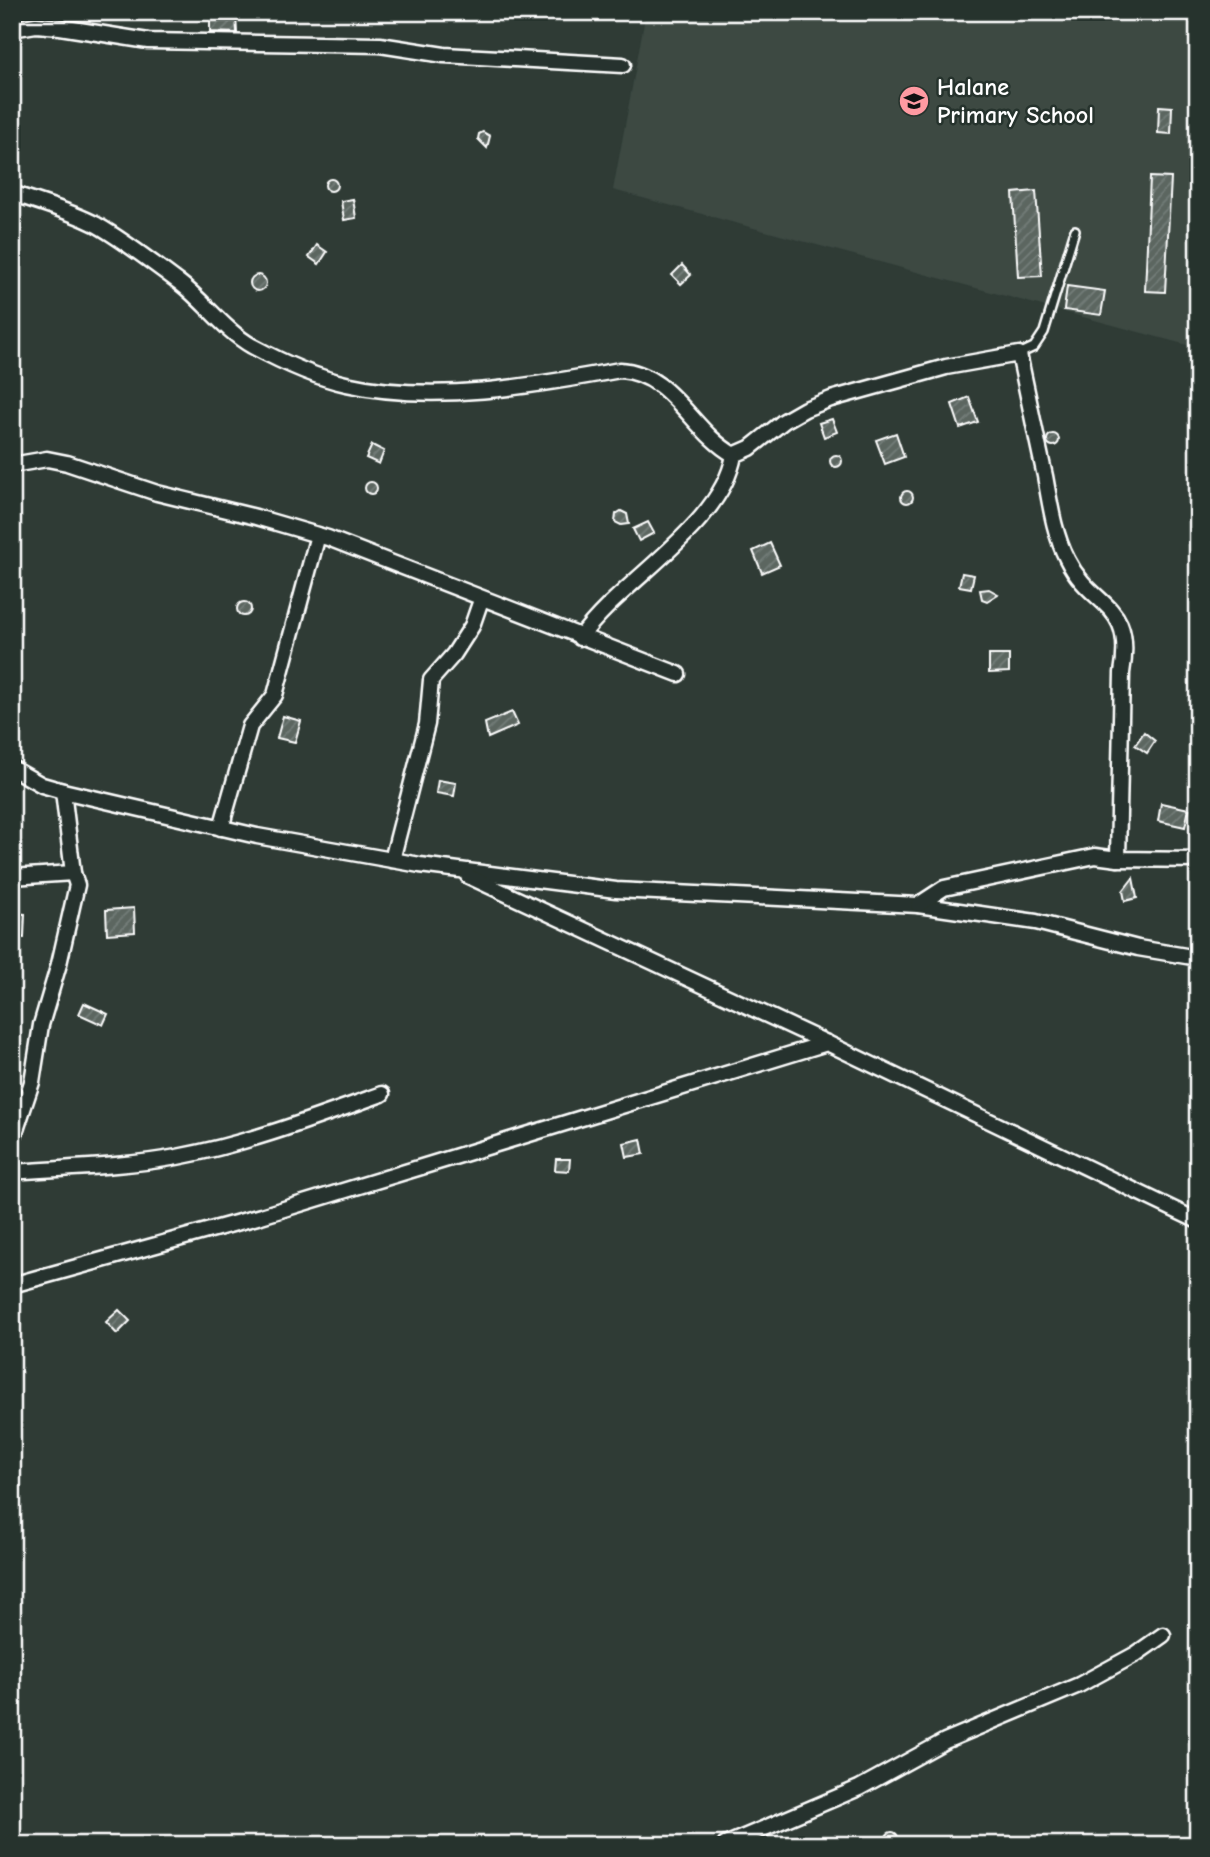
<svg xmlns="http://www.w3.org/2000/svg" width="1210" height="1857" viewBox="0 0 1210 1857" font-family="'Comic Neue',sans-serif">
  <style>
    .built { fill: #3c4842 }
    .building { fill: url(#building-hatch); stroke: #fff; stroke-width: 2 }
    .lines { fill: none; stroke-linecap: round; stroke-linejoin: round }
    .service-casing { stroke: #fff; stroke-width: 12 }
    .minor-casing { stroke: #fff; stroke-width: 19 }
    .service { stroke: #26332d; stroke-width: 7 }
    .minor { stroke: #26332d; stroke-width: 14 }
    .labels { text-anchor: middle; stroke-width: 5; stroke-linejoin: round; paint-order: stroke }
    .poi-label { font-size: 24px; font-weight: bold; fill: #fff; stroke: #26332d; text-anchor: start }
  </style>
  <defs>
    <pattern id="building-hatch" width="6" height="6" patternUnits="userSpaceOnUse" patternTransform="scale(1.75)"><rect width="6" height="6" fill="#5b6661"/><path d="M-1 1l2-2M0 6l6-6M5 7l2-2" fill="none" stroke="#747d79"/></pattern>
  </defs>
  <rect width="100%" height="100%" fill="#2f3b35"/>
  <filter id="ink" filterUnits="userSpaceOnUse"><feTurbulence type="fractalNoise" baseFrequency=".0143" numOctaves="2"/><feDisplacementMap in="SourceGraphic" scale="14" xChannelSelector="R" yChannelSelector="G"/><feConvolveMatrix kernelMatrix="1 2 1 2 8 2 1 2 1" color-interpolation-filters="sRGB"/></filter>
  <g filter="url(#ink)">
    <!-- built -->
    <path class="built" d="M646,12h552v336l-585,-158z"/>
    <!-- building -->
    <g class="building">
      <path d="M224,15h12l1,18 -27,-1v-12h14z"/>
      <path d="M1159,106l13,1 -1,27 -13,-1z"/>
      <path d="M483,132l7,4 -3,12 -9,-9 1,-5z"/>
      <path d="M1150,177l21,1 -6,114 -20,-1z"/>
      <circle cx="331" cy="185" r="6"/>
      <path d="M1036,191l6,85 -24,1 -5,-84z"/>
      <path d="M353,199l3,19 -12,2 -3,-19z"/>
      <path d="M317,245l10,7 -8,12 -10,-7z"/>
      <path d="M682,265l9,10 -10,9 -9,-9z"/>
      <circle cx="258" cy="283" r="8"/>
      <path d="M1067,286l38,5 -4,24 -37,-5z"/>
      <path d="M969,397l9,25 -18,6 -8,-24z"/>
      <path d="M832,419l5,13 -13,5 -5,-14z"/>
      <path d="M896,433l8,24 -19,7 -9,-24z"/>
      <circle cx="1053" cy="440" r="6"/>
      <path d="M372,445l12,6 -5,13 -13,-6z"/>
      <circle cx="836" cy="461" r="6"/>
      <circle cx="371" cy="488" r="6"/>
      <circle cx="907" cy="497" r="6"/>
      <path d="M621,511l6,3 2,10 -8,1 -6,-3 1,-8z"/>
      <path d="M648,522l6,11 -15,8 -6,-12z"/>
      <path d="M770,543l10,22 -18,8 -9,-22z"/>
      <path d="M962,573l12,2 -3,13 -12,-2z"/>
      <path d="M989,589l9,5 -11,7 -5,-2 -2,-9z"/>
      <circle cx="244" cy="609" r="7"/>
      <path d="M989,655h20v17l-20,1z"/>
      <path d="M512,712l6,13 -30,13 -3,-15z"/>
      <path d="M283,716l18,5 -6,21 -18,-4z"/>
      <path d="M1144,732l11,9 -8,12 -12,-8z"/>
      <path d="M438,780l18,3 -2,13 -18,-3z"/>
      <path d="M1161,803l28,6 -4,18 -27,-6z"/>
      <path d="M1133,878l4,20 -12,3 -2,-10z"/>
      <path d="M134,908l1,24 -28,2 -1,-24z"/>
      <path d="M12,913l13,1 -1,24 -12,-1z"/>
      <path d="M84,1003l24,11 -5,11 -24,-11z"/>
      <path d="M641,1139l3,15 -17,3 -3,-14z"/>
      <path d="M556,1159h14l-1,12 -14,-1z"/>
      <path d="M119,1310l11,11 -13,13 -11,-12z"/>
      <circle cx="892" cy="1838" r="6"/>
    </g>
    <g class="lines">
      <!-- service casing -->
      <g class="service-casing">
        <path id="service" d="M1019,354l15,-7 10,-15 31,-102"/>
      </g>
      <!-- minor casing -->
      <g class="minor-casing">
        <g id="minor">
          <path d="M12,29l24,-4 24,2 88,14 232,4 64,10 179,10"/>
          <path d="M12,193c28,10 59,18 85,32 28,16 56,38 83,58 25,19 44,47 72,63 28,15 62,31 94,38 87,20 187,2 274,-14 52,3 72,62 114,85l16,-7 34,-27 21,-12 26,-10 115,-32 73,-13c9,41 17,82 26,122 5,27 9,58 22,83 25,51 68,41 55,114l-4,186"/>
          <path d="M12,465l35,-6 20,4 90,30 99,24 72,21 350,136"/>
          <path d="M580,638c41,-58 142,-112 154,-183"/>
          <path d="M12,768l30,17 21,6 194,45 163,29 196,25 302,15 118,17 102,26 60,10"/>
          <path d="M221,828l29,-102 25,-31 43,-160"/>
          <path d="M392,860l35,-136 4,-44 23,-26 18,-28 9,-26"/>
          <path d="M468,876l359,167 371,178"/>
          <path d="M12,877l61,-4"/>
          <path d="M918,905l26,-17 151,-32 23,3 80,1"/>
          <path d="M12,1142l20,-60 9,-57 18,-61 18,-79 -4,-12 -10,-82"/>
          <path d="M12,1172c55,-4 111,-5 165,-15 70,-13 138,-39 205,-63"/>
          <path d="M12,1285l249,-69 566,-173"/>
          <path d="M725,1845l134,-57 86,-47 134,-56 57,-31 27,-19"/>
        </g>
      </g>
      <!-- service -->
      <use href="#service" class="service"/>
      <!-- minor -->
      <use href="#minor" class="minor"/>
    </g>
  </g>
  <!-- icons -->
  <defs>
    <g id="school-disc" transform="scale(1.575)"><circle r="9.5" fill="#ff9aa2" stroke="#26332d"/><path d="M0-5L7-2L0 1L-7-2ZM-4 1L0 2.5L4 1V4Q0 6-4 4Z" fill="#111"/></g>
  </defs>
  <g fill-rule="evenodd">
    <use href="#school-disc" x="914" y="101"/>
  </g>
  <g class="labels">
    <!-- poi labels -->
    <g class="poi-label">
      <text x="937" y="95">Halane<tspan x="937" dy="28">Primary School</tspan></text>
    </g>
  </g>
  <!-- margin -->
  <rect width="1210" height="1857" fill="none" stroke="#26332d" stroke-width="42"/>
  <rect x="21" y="21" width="1168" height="1815" fill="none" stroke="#fff" stroke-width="2.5" filter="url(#ink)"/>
</svg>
